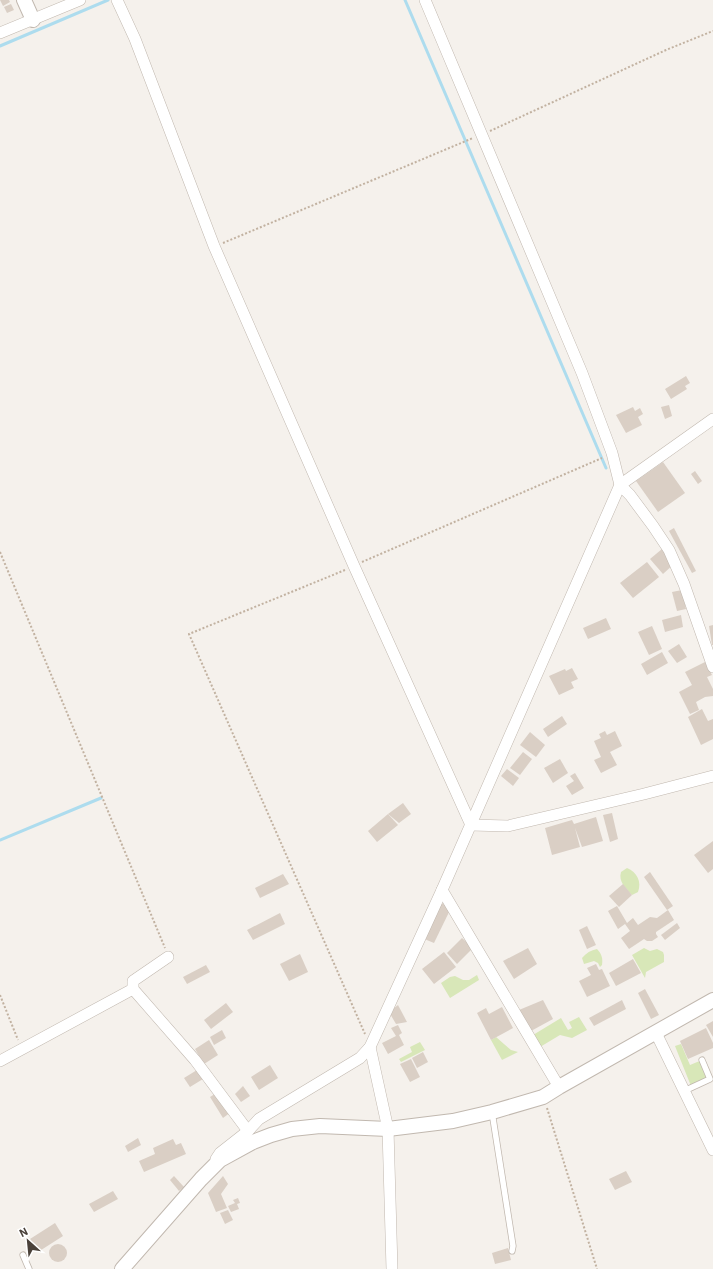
<svg xmlns="http://www.w3.org/2000/svg" width="713" height="1269" viewBox="0 0 713 1269" font-family="'IBM Plex Sans',sans-serif">
  <style>
    .green { fill: #d8e7b8 }
    .lines { fill: none; stroke-linecap: round; stroke-linejoin: round }
    .stream { stroke: #addcee; stroke-width: 3 }
    .building { fill: #dacfc5 }
    .service-casing { stroke: #c1b8af; stroke-width: 7 }
    .minor-casing { stroke: #c1b8af; stroke-width: 12 }
    .tertiary-casing { stroke: #c1b8af; stroke-width: 16 }
    .path { stroke: #c2b2a1; stroke-width: 2; stroke-dasharray: 2 2; stroke-linecap: butt }
    .service { stroke: #fff; stroke-width: 5.5 }
    .minor { stroke: #fff; stroke-width: 11 }
    .tertiary { stroke: #fff; stroke-width: 14 }
  </style>
  <rect width="100%" height="100%" fill="#f5f1ec"/>
  <!-- green -->
  <g class="green">
    <path d="M627,868c10,4 15,14 11,24l-6,3c-6,-7 -14,-13 -11,-23z"/>
    <path d="M644,948l6,3 7,-2 6,3 1,3v7l-18,10 -1,6 -13,-23z"/>
    <path d="M597,949c5,5 6,10 5,16l-2,2 -2,-4 -4,-2 -10,3 -2,-6c4,-5 9,-8 15,-9z"/>
    <path d="M477,975l2,5 -29,18 -9,-15 9,-6 5,-1 8,4h6z"/>
    <path d="M579,1017l8,13 -15,8 -12,-3 -20,12 -7,-12 28,-17 7,12 4,-2 -3,-6z"/>
    <path d="M496,1037l15,13 7,2 -16,8 -11,-20z"/>
    <path d="M420,1042l5,8 -24,12 -2,-3 13,-7 -2,-5z"/>
    <path d="M681,1044l9,21 12,-5 7,18 -18,8 -16,-40z"/>
  </g>
  <g class="lines">
    <!-- stream -->
    <g class="stream">
      <path d="M405,0l201,468"/>
      <path d="M0,46l108,-46"/>
      <path d="M0,840l101,-42"/>
    </g>
  </g>
  <!-- building -->
  <g class="building">
    <path d="M0,0h9l1,2 -7,4z"/>
    <path d="M11,4l3,6 -7,3 -3,-6z"/>
    <path d="M686,376l4,7 -5,3 2,3 -16,10 -6,-10z"/>
    <path d="M669,405l3,11 -7,3 -4,-12z"/>
    <path d="M633,407l2,4 5,-3 3,6 -5,3 4,8 -16,8 -10,-18z"/>
    <path d="M663,462l22,31 -27,19 -22,-31z"/>
    <path d="M695,471l7,10 -4,3 -7,-10z"/>
    <path d="M674,528l22,43 -4,2 -23,-42z"/>
    <path d="M662,549l13,14 -12,11 -13,-15z"/>
    <path d="M647,562l12,15 -26,21 -13,-15z"/>
    <path d="M682,590l4,19 -9,2 -5,-19z"/>
    <path d="M681,615l2,12 -18,5 -3,-12z"/>
    <path d="M606,618l5,11 -23,10 -5,-11z"/>
    <path d="M713,625v20h-1l-3,-19z"/>
    <path d="M652,626l10,23 -13,6 -11,-23z"/>
    <path d="M679,644l8,13 -10,6 -9,-12z"/>
    <path d="M662,652l6,11 -21,12 -6,-11z"/>
    <path d="M705,662l7,13 -5,2 6,12v7l-8,1 -9,5 3,8 -9,4 -11,-22 13,-7 -7,-13z"/>
    <path d="M572,668l6,11 -7,3 3,6 -15,7 -10,-19 16,-7 1,2z"/>
    <path d="M702,709l6,12 5,-2v20l-12,6 -13,-28z"/>
    <path d="M562,716l5,8 -19,13 -5,-8z"/>
    <path d="M605,731l2,4 8,-4 7,15 -12,6 7,13 -16,8 -7,-13 7,-3 -7,-16 7,-3 -2,-4z"/>
    <path d="M530,732l15,13 -9,12 -16,-12z"/>
    <path d="M523,752l9,7 -12,16 -10,-7z"/>
    <path d="M560,759l8,14 -15,10 -9,-15z"/>
    <path d="M507,769l12,9 -6,8 -12,-10z"/>
    <path d="M575,773l9,15 -12,7 -6,-9 8,-5 -4,-5z"/>
    <path d="M403,803l8,11 -12,9 -11,-9z"/>
    <path d="M612,813l6,26 -8,3 -7,-27z"/>
    <path d="M388,814l10,11 -21,17 -9,-11z"/>
    <path d="M596,817l7,24 -21,6 -7,-19 5,19 -28,8 -7,-27 27,-8 2,4z"/>
    <path d="M713,841v28l-5,4 -14,-18z"/>
    <path d="M650,872l23,34 -6,4 -23,-33z"/>
    <path d="M283,874l6,10 -29,14 -5,-10z"/>
    <path d="M623,884l9,11 -13,12 -10,-11z"/>
    <path d="M439,902l12,6 -17,35 -12,-5z"/>
    <path d="M617,906l10,17 6,-5 5,7 12,-8 7,1 11,-8 6,10 -18,12v2l2,3 -6,4h-5l-3,-2 -15,10 -8,-11 9,-7 -5,-7 -7,5 -10,-18z"/>
    <path d="M280,913l5,11 -32,16 -6,-10z"/>
    <path d="M677,923l3,5 -15,12 -4,-5z"/>
    <path d="M587,926l9,19 -9,4 -8,-19z"/>
    <path d="M462,938l11,10 -16,16 -10,-11z"/>
    <path d="M528,948l9,16 -23,15 -11,-18z"/>
    <path d="M444,952l12,15 -22,17 -12,-15z"/>
    <path d="M300,954l8,18 -19,9 -9,-17z"/>
    <path d="M633,959l8,14 -25,13 -7,-13z"/>
    <path d="M596,964l3,6 3,-1 8,17 -23,11 -8,-16 12,-6 -4,-7z"/>
    <path d="M206,965l4,7 -23,12 -4,-7z"/>
    <path d="M645,989l14,26 -8,4 -13,-26z"/>
    <path d="M543,1000l10,19 -22,12 -12,-21z"/>
    <path d="M622,1000l4,9 -32,17 -5,-8z"/>
    <path d="M226,1003l7,9 -22,17 -7,-9z"/>
    <path d="M398,1005l9,17 -11,2 -7,-12z"/>
    <path d="M502,1007l11,21 -22,12 -14,-27 9,-5 3,6z"/>
    <path d="M713,1021v16l-7,-12z"/>
    <path d="M398,1025l4,8 -3,2 5,10 -16,9 -6,-11 14,-7 -5,-8z"/>
    <path d="M706,1028l7,15v5l-25,11 -8,-18z"/>
    <path d="M222,1030l4,8 -12,7 -4,-8z"/>
    <path d="M209,1040l9,15 -14,9 -9,-15z"/>
    <path d="M423,1052l5,10 -11,6 -5,-10z"/>
    <path d="M411,1059l9,18 -10,5 -10,-18z"/>
    <path d="M270,1065l8,13 -19,12 -8,-13z"/>
    <path d="M197,1070l6,9 -13,8 -6,-9z"/>
    <path d="M243,1086l7,10 -9,6 -6,-8z"/>
    <path d="M218,1092l13,20 -8,6 -13,-21z"/>
    <path d="M138,1138l3,7 -13,7 -3,-6z"/>
    <path d="M173,1139l3,6 5,-2 5,11 -42,18 -5,-11 16,-7 -2,-6z"/>
    <path d="M626,1171l6,11 -17,8 -6,-11z"/>
    <path d="M174,1176l10,11 -5,4 -9,-11z"/>
    <path d="M223,1176l5,8 -7,10 6,14 -11,4 -8,-19z"/>
    <path d="M113,1191l5,8 -24,13 -5,-8z"/>
    <path d="M238,1198l2,5 -3,1 2,5 -8,3 -3,-6 7,-3 -2,-3z"/>
    <path d="M228,1210l5,10 -8,4 -5,-11z"/>
    <path d="M55,1223l8,13 -25,16 -8,-13z"/>
    <circle cx="58" cy="1253" r="9"/>
    <path d="M508,1248l3,12 -16,4 -3,-11z"/>
  </g>
  <g class="lines">
    <!-- service casing -->
    <g class="service-casing">
      <g id="service">
        <path d="M684,1091l26,-12 -8,-19"/>
        <path d="M492,1112l21,134 -1,5"/>
        <path d="M23,1255l6,14"/>
      </g>
    </g>
    <!-- minor casing -->
    <g class="minor-casing">
      <g id="minor">
        <path d="M117,0l18,39 79,207 140,320 117,259"/>
        <path d="M425,0l157,373 30,80 8,32 10,10 23,31 16,24 15,34 29,83"/>
        <path d="M0,33l80,-33"/>
        <path d="M471,825l37,1 136,-32 69,-18"/>
        <path d="M442,890l117,197"/>
        <path d="M168,957l-35,24v8l62,71 53,71"/>
        <path d="M656,1033l57,117"/>
        <path d="M370,1047l18,82 4,140"/>
        <path d="M0,1061l133,-72"/>
        <path d="M216,1159l4,-6 28,-22 11,-12 101,-61 10,-11 72,-157 178,-405 93,-66"/>
      </g>
    </g>
    <!-- tertiary casing -->
    <g class="tertiary-casing">
      <g id="tertiary">
        <path d="M24,0l9,20"/>
        <path d="M122,1269l79,-90 19,-19 33,-18 18,-7 21,-6 28,-3 68,3 65,-8 39,-9 51,-15 16,-10 154,-87"/>
      </g>
    </g>
    <!-- path -->
    <g class="path">
      <path d="M490,131l176,-81 47,-19"/>
      <path d="M223,243l250,-105"/>
      <path d="M0,552l165,396"/>
      <path d="M362,562l240,-104"/>
      <path d="M345,570l-156,64 176,400"/>
      <path d="M0,995l18,45"/>
      <path d="M547,1108l50,161"/>
    </g>
    <!-- service -->
    <use href="#service" class="service"/>
    <!-- minor -->
    <use href="#minor" class="minor"/>
    <!-- tertiary -->
    <use href="#tertiary" class="tertiary"/>
  </g>
  <!-- north arrow -->
  <g transform="translate(28 1241) rotate(333)" stroke="#ffffff" stroke-width="3" paint-order="stroke">
  <path d="M0-3L7 15L0 10L-7 15Z" fill="#4a413a"/>
  <text y="-6" font-size="11" font-weight="bold" text-anchor="middle" fill="#4a413a">N</text>
  </g>
</svg>
